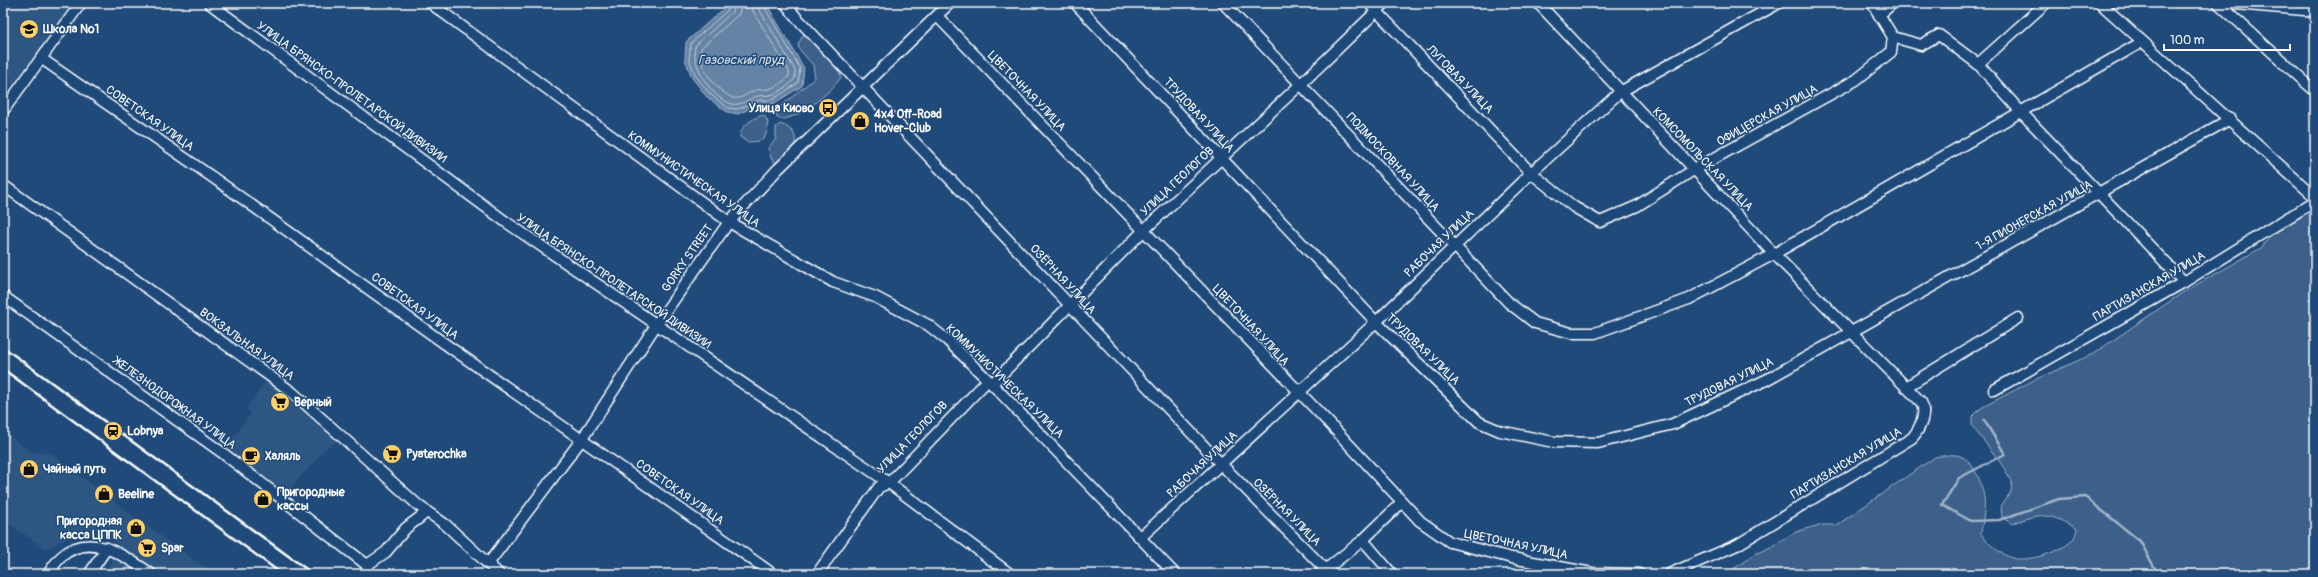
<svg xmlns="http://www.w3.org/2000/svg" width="2318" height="577" viewBox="0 0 2318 577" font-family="Pangolin,sans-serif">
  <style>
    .built { fill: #2e5683 }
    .green { fill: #3c618b; stroke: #9eb0c5 }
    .water { fill: #6583a4; stroke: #a3b5c8 }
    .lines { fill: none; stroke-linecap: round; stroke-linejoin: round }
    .shore { stroke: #c1cddb; stroke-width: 1 }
    .stream { stroke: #a3b5c8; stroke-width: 2.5 }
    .minor-casing { stroke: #fff; stroke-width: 13 }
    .minor { stroke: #1f4a7a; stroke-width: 10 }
    .rail { stroke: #fff; stroke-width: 2.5 }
    .labels { text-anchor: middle; stroke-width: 3; stroke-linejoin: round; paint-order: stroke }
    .poi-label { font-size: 12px; font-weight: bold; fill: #fff; stroke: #1f4a7a; text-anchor: start }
    .street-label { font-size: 12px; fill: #fff; stroke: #1f4a7a }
    .water-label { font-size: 13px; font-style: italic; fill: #d8e0e8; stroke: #1f4a7a }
  </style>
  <rect width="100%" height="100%" fill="#1f4a7a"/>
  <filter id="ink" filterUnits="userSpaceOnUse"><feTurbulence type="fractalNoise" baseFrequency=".025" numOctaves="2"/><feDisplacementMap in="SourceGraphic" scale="8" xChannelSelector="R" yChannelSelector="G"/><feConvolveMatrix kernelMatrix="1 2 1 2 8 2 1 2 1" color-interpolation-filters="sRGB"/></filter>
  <g filter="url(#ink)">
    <!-- built -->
    <g class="built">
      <path d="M3,3h71l-59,84 -12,-9z"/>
      <path d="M268,378l36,26 36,34 -17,13 -39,45 -59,-47 26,-36 -5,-4z"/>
      <path d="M3,431l27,20 22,3 78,60 84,60h-54l-49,-35 -15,-4 -24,1 -27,13 -42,-30z"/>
      <path d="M115,559l11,4 16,11h-41z"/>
    </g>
    <!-- green -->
    <g class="green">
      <path d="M804,34h3c12,11 31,27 34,43 -7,13 -50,49 -64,41l-1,-8 39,-32 -2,-13 -14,-16 -1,-5z"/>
      <path d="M764,115l4,7 -2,13 -6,6 -13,1 -7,-5c0,-11 14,-20 24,-22z"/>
      <path d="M780,124c26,8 15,31 -4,39l-4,-3 -4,-12 8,-9v-12z"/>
      <path d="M2313,195h2v379h-589l29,-20 18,-8 23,-14 23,-7h18l98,-68c7,-1 14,-3 21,-2 17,2 26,28 28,42 2,11 -2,25 -3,37 9,11 17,19 31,24 14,5 54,-7 62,-20 1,-2 2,-6 3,-9 -26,-15 -36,-18 -64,-5l-11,-6 -1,-13 10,-13 1,-11 -14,-22 -26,-33v-9l9,-9 53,-28 59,-26 89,-61 79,-45 10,-13 14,-11 16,-21z"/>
    </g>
    <!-- water -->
    <path class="water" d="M730,3h36l38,65 -2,18 -29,18h-13l-22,10 -11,-2 -20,-15 -15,-19 -7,-19 1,-17z"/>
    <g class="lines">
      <!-- shore -->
      <g class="shore">
        <path d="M731,3l-1,5 -39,35 -2,16 7,17 14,18 18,14 10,1 21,-9h13l26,-17 2,-15 -38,-65"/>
        <path d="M736,3l-3,8 -38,35c-4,19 17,53 37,58 10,2 17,-6 26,-8 4,-1 8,0 12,-1 8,-1 21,-11 25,-17v-8l-36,-61 -2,-6"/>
        <path d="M742,3l-3,11 -38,34c-4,18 15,43 32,50 7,2 14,-4 20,-7 6,-3 13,0 18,-3 7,-2 13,-7 18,-12v-5l-36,-60 -2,-8"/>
      </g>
      <!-- stream -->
      <path class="stream" d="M1984,420l21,34 -46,24 -17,27 29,16 28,-1 60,-21 26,-2 55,44 18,33"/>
      <!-- minor casing -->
      <g class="minor-casing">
        <g id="minor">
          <path d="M209,3l297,219 383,261 121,91"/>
          <path d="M430,3l299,219 104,60 42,15 53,28 19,15 45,44 183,190"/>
          <path d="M785,3l11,14 425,447 104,105"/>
          <path d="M1075,3l301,319 103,100 21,9 53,11 45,1 75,-19 93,-44 464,-261"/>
          <path d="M1223,3l286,300 26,20 36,10h24l94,-34 85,-45 368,-212"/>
          <path d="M1369,3l162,170 43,34 26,15 37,-16 58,-37 161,-89 35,-28 2,-15 -21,-34"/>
          <path d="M1538,3l236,251 147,148c6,11 -1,27 -9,36l-175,107 -68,29"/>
          <path d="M2100,3l215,194"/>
          <path d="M2218,3l97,88"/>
          <path d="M2224,3l91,8"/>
          <path d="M1879,15l14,-12"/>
          <path d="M937,16l392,407 91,98 30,21 62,16 80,15 47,1"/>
          <path d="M1893,37l28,8 18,-10 39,29 43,48 163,170"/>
          <path d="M42,59l173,120 233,167 325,228"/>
          <path d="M1978,64l68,-61"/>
          <path d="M3,111l78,-108"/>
          <path d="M3,185l289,207 127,114 27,19 53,49"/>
          <path d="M3,296l221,158 143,111 19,-13 20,-24 21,-16"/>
          <path d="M992,384l152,-154 157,-146 84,-81"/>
          <path d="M1906,387l112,-69"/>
          <path d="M1994,390l190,-108 131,-81"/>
          <path d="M1141,537l235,-215 155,-149 89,-81 159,-89"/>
          <path d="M1363,540l29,34"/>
          <path d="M488,564l94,-125 74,-114 73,-103 49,-53 172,-166"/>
          <path d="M48,574c4,-6 8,-12 13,-17 29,-27 66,0 90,17"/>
          <path d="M89,574l18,-26"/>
          <path d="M817,574l62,-87 10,-4 99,-103"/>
          <path d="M1320,574l43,-34 38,-37"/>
        </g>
      </g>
      <!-- minor -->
      <use href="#minor" class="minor"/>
      <!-- rail -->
      <g class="rail">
        <path d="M3,347l310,227"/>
        <path d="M3,369l279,205"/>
      </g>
    </g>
  </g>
  <!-- icons -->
  <defs>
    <g id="school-disc" transform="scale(1)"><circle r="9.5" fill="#ffd166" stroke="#1f4a7a"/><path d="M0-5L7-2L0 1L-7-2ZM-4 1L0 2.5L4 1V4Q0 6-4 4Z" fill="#111"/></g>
    <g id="bus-disc" transform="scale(1)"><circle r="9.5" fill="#ffd166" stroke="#1f4a7a"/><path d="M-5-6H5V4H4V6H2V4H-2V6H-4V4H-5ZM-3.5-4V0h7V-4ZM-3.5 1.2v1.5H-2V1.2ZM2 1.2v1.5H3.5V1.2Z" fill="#111"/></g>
    <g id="shop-disc" transform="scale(1)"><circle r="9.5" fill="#ffd166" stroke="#1f4a7a"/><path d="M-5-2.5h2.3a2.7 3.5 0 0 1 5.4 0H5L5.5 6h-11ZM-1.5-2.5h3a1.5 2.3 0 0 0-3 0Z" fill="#111"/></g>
    <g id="supermarket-disc" transform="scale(1)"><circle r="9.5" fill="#ffd166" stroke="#1f4a7a"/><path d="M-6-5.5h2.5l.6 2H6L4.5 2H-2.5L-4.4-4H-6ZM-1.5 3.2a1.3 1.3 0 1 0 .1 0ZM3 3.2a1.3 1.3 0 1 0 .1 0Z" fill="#111"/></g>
    <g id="station-disc" transform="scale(1)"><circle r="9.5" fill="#ffd166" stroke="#1f4a7a"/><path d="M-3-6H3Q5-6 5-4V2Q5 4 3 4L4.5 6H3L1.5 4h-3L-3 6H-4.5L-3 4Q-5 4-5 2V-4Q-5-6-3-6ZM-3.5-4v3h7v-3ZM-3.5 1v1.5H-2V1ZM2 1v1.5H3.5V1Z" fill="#111"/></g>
    <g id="cafe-disc" transform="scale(1)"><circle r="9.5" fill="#ffd166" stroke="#1f4a7a"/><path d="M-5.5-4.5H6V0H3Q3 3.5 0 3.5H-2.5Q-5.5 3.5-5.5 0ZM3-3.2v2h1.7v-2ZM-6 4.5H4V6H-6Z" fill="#111"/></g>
  </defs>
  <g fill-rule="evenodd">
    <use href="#school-disc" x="29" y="29"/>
    <use href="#bus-disc" x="828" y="108"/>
    <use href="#shop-disc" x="860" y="121"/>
    <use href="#supermarket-disc" x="280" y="402"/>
    <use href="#station-disc" x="113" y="431"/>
    <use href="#supermarket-disc" x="392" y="454"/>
    <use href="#cafe-disc" x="251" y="456"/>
    <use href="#shop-disc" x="29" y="469"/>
    <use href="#shop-disc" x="104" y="494"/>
    <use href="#shop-disc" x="263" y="499"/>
    <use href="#shop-disc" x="136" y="528"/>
    <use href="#supermarket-disc" x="147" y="548"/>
  </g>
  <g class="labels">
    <!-- poi labels -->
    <g class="poi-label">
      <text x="43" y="33">Школа №1</text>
      <text x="814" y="112" text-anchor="end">Улица Киово</text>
      <text x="874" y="118">4x4 Off-Road<tspan x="874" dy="14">Hover-Club</tspan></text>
      <text x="294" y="406">Верный</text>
      <text x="127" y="435">Lobnya</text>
      <text x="406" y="458">Pyaterochka</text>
      <text x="265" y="460">Халяль</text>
      <text x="43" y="473">Чайный путь</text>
      <text x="277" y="496">Пригородные<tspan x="277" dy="14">кассы</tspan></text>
      <text x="118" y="498">Beeline</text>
      <text x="122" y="525" text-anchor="end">Пригородная<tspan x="122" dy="14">касса ЦППК</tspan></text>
      <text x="161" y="552">Spar</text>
    </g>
    <!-- street labels -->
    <g class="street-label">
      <text transform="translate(1460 79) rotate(46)" y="4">ЛУГОВАЯ УЛИЦА</text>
      <text transform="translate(1027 91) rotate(46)" y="4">ЦВЕТОЧНАЯ УЛИЦА</text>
      <text transform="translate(352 92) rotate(36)" y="4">УЛИЦА БРЯНСКО-ПРОЛЕТАРСКОЙ ДИВИЗИИ</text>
      <text transform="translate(1199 115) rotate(47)" y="4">ТРУДОВАЯ УЛИЦА</text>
      <text transform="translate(1767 115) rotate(-29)" y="4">ОФИЦЕРСКАЯ УЛИЦА</text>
      <text transform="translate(150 118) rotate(35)" y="4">СОВЕТСКАЯ УЛИЦА</text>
      <text transform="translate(1703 159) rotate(46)" y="4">КОМСОМОЛЬСКАЯ УЛИЦА</text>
      <text transform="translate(1393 162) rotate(47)" y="4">ПОДМОСКОВНАЯ УЛИЦА</text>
      <text transform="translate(694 179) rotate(35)" y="4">КОММУНИСТИЧЕСКАЯ УЛИЦА</text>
      <text transform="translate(1177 181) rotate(-43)" y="4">УЛИЦА ГЕОЛОГОВ</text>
      <text transform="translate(2034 215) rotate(-29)" y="4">1-Я ПИОНЕРСКАЯ УЛИЦА</text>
      <text transform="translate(1439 243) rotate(-44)" y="4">РАБОЧАЯ УЛИЦА</text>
      <text transform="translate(687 258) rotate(-55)" y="4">GORKY STREET</text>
      <text transform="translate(1063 279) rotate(47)" y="4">ОЗЁРНАЯ УЛИЦА</text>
      <text transform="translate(614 281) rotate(34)" y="4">УЛИЦА БРЯНСКО-ПРОЛЕТАРСКОЙ ДИВИЗИИ</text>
      <text transform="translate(2149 286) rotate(-30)" y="4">ПАРТИЗАНСКАЯ УЛИЦА</text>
      <text transform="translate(415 306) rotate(36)" y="4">СОВЕТСКАЯ УЛИЦА</text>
      <text transform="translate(1251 325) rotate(47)" y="4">ЦВЕТОЧНАЯ УЛИЦА</text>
      <text transform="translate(247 344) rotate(36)" y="4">ВОКЗАЛЬНАЯ УЛИЦА</text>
      <text transform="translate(1423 349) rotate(44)" y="4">ТРУДОВАЯ УЛИЦА</text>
      <text transform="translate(1005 381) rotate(44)" y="4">КОММУНИСТИЧЕСКАЯ УЛИЦА</text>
      <text transform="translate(1729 382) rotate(-26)" y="4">ТРУДОВАЯ УЛИЦА</text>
      <text transform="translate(175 403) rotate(36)" y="4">ЖЕЛЕЗНОДОРОЖНАЯ УЛИЦА</text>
      <text transform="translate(912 437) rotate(-46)" y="4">УЛИЦА ГЕОЛОГОВ</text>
      <text transform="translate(1846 463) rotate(-31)" y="4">ПАРТИЗАНСКАЯ УЛИЦА</text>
      <text transform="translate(1202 464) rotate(-43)" y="4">РАБОЧАЯ УЛИЦА</text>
      <text transform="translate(680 492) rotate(35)" y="4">СОВЕТСКАЯ УЛИЦА</text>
      <text transform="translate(1287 512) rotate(45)" y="4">ОЗЁРНАЯ УЛИЦА</text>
      <text transform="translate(1516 544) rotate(12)" y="4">ЦВЕТОЧНАЯ УЛИЦА</text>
    </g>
    <!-- water labels -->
    <g class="water-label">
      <text x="741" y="64">Газовский пруд</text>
    </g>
  </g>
  <!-- margin -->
  <rect width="2318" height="577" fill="none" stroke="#1f4a7a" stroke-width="16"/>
  <rect x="8" y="8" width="2302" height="561" fill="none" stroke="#fff" stroke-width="1.5" filter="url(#ink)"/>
  <!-- scale -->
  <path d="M2164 44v6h126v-6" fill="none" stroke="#ffffff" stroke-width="2"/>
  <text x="2170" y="44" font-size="12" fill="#ffffff" stroke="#1f4a7a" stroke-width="3" paint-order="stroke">100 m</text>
</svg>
